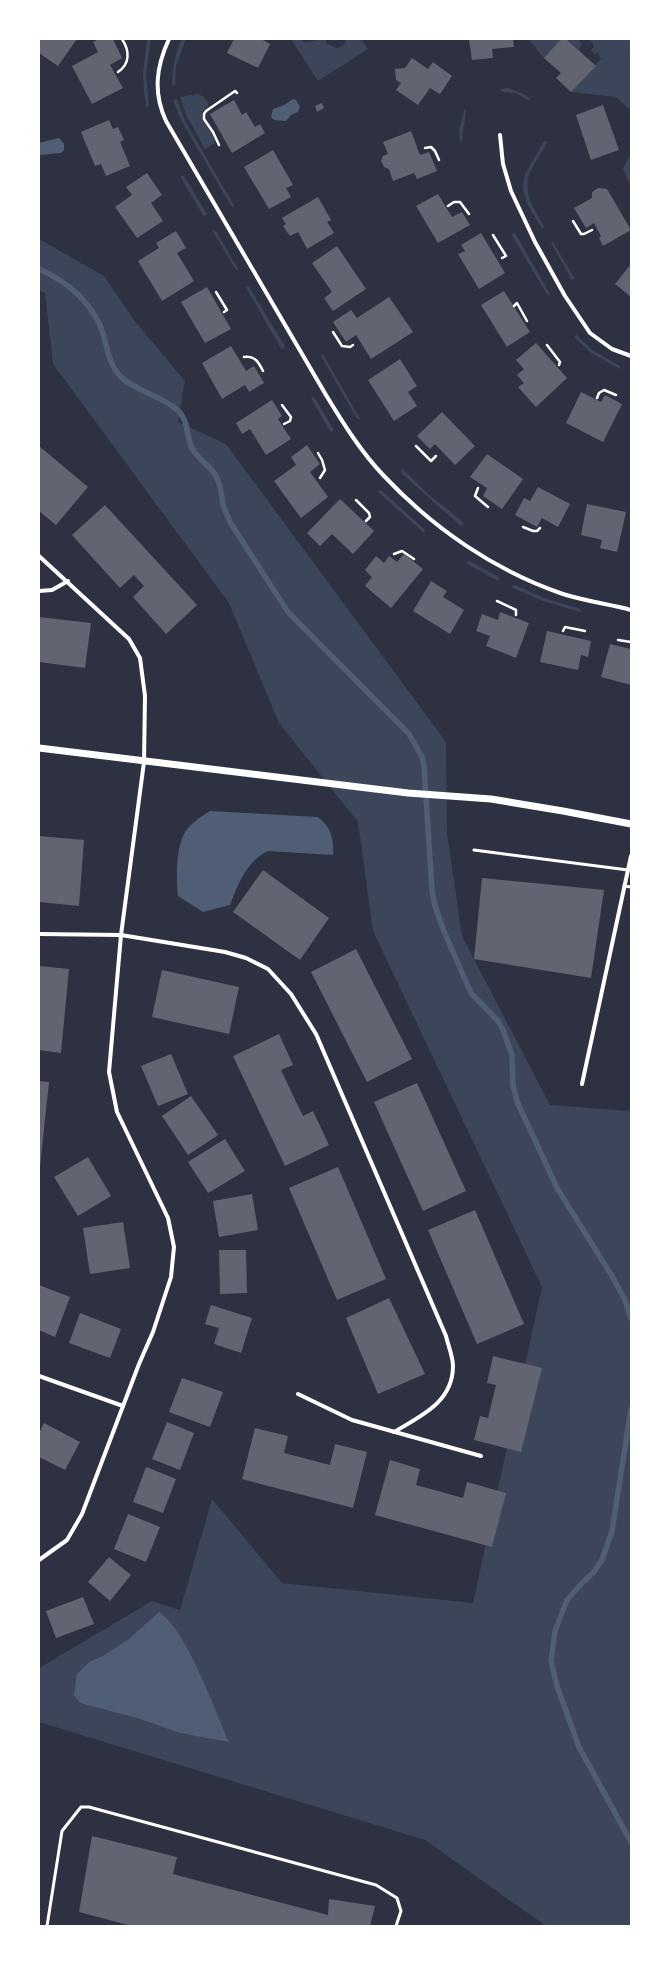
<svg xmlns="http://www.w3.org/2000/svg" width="670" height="1965" viewBox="0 0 670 1965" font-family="'Public Sans',sans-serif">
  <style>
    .green { fill: #3c4559 }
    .water { fill: #4f5d75 }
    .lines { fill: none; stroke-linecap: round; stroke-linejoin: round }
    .stream { stroke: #4f5d75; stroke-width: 5.5 }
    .building { fill: #626471 }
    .path { stroke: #fff; stroke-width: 2.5 }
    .service { stroke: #fff; stroke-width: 3 }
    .minor { stroke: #fff; stroke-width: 4 }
    .tertiary { stroke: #fff; stroke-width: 7 }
  </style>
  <rect width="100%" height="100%" fill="#2d3142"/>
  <!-- green -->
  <g class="green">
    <path d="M147,39h4l-5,36 3,31 -2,2 -3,-15 -1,-20z"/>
    <path d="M182,39h4l-10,27 -1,20 -3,-1c1,-16 2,-32 10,-46z"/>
    <path d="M291,39h10l3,3c6,1 12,-3 21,-3l2,5 10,4 6,-2 4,-7h14l7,10 -50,32z"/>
    <path d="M528,39h33l-17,19z"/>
    <path d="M566,39h15l-2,2 3,3 -3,6z"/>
    <path d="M584,39h47v72l-15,-14 -45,-5 30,-33 -3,-6 -4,1 -3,-4 3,-3c-2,-7 -4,-6 -10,-8z"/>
    <path d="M508,88l16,6 7,5 -3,1 -12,-7 -14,-1 -2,-3z"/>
    <path d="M198,94l5,2 6,9 -7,7c-1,9 5,11 9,18 2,3 3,9 4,13l-10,6 -19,-34 -6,-18z"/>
    <path d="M177,99l8,22 50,86 -4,-1 -50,-86 -8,-20z"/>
    <path d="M465,107c3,10 -4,22 -2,33l-3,3 -1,-13z"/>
    <path d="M547,141c-3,10 -10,17 -15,27 -12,22 2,41 13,60h-3c-11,-17 -27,-38 -14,-59 5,-10 11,-17 15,-27z"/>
    <path d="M631,153v35l-8,-20z"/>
    <path d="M180,176h4l23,38 -3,3z"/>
    <path d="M212,230l4,1 22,38 -2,1z"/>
    <path d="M515,233l35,61 -2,2 -37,-62z"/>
    <path d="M39,239l65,37 30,44 51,61 -7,41 48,22 220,298 1,91 15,103 88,169 81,6v815h-85l-121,-86 -386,-118v-54l113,-67 28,9 32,-111 70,84 191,20 69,-316 -169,-356 -15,-109 -79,-99 -50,-120 -176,-239 -8,-71 -6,-3z"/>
    <path d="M553,242l22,37 -3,1 -21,-37z"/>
    <path d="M245,286l4,1 36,59 -3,4z"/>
    <path d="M577,335l14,14 29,17 -1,3 -29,-17 -16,-15z"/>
    <path d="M323,354l37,65h-3l-36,-63z"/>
    <path d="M314,397l20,33 -3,3 -20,-35z"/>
    <path d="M402,468l25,25 37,30 -3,3 -59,-52z"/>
    <path d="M381,490l44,40 -1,3 -47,-42z"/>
    <path d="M469,561l30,16 -1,4 -32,-18z"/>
    <path d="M515,585l29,13 37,11 -1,3 -40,-12 -29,-13z"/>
  </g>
  <!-- water -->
  <g class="water">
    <path d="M293,99l3,1 4,7 -2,5 -7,3 -5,6 -12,-1 -3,-3 2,-8 11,-4z"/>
    <path d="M59,138l5,6v6l-3,3 -22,2v-12z"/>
    <path d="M210,811l108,6c13,10 16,22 15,38l-65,-4c-21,10 -30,33 -38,54l-27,7 -25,-16c-2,-16 -2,-45 5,-60 5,-11 17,-19 27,-25z"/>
    <path d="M159,1612c27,17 56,98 70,130l-49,-9 -43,-15 -57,-15 -6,-8 3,-21 12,-12 14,-6 26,-17z"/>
  </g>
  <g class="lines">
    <!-- stream -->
    <g class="stream">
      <path d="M39,269c27,12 48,29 61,56 7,17 7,37 20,51 15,15 39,19 55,32 15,12 10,25 17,40 6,12 18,17 24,28 6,10 5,21 8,32 2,4 4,9 6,14l58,90 121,122 13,23 2,9 8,124 3,16 8,23 28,64 27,28 5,9 9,25 1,31 5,18 17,36 22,48 55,88 13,24 6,19"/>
      <path d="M631,1409l-19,122 -10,29 -9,13 -9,8 -17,19 -12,31 -4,30 6,25 22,61 52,95"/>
    </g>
  </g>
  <!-- building -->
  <g class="building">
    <path d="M39,39h38l-19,27 -19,-13z"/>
    <path d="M99,39h14l9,19 -12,7 13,23 -31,16 -20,-38 26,-14 -5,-10z"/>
    <path d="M234,39h27l9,5 -12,24 -31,-15z"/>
    <path d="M469,39h44l1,8 -22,2 1,9 -21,2z"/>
    <path d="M561,39h5l30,27 -25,26 -15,-14 5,-5 -17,-15z"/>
    <path d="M412,58l16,11 5,-7 19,14 -12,18 -10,-6 -12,17 -22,-15 5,-7 -5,-3 -1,-11 10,-1z"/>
    <path d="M234,100l8,15 4,-3 9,15 5,-3 5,9 -33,20 -22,-39z"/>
    <path d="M322,103l2,5 -7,4 -2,-6z"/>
    <path d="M603,105l16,45 -28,10 -15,-45z"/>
    <path d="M109,120l4,9 5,-2 6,13 -4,2 10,24 -24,10 -5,-12 -6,2 -14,-34z"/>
    <path d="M411,131l9,24 9,-3 8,19 -20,8 -3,-6 -21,8 -4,-12 -5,-2 -3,-6 2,-5 5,-2 -5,-12z"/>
    <path d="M273,150l20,35 -7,3 5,9 -22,12 -25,-42z"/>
    <path d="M147,173l15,22 -11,8 12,18 -26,17 -22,-31 17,-12 -6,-8z"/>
    <path d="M598,188l9,1 24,41 -28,16 -4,-8 2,-2 -7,-13 -8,5 -12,-20 18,-10v-6z"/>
    <path d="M438,194l14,23 10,-5 8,13 -32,18 -22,-37z"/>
    <path d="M318,197l13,23 -4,2 7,11 -27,16 -9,-17 -8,4 -7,-10 3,-2 -4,-6z"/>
    <path d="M176,231l10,17 -9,5 17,28 -32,20 -24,-40 21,-13 -3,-5z"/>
    <path d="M481,233l24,40 -26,16 -21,-35 7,-3 -4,-6z"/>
    <path d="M337,246l29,43 -33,22 -9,-13 8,-6 -20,-29z"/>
    <path d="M631,264v33l-16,-13z"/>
    <path d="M207,287l24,42 -26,14 -24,-41z"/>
    <path d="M504,291l26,41 -23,15 -26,-42z"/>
    <path d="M389,297l24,35 -42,27 -15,-24 -10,7 -13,-20 18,-12 6,8z"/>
    <path d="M536,343l31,35 -31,29 -18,-20 6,-4 -7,-8 7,-6 -8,-9z"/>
    <path d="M231,346l15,25 8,-5 10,17 -15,9 -4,-7 -23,14 -20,-36z"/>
    <path d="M400,359l17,27 -9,6 9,14 -23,15 -26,-41z"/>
    <path d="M581,392l20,10 4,-7 17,9 -19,38 -37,-19z"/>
    <path d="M272,400l10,16 -4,3 13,20 -25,16 -16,-26 -8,5 -6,-11z"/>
    <path d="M442,412l33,34 -20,19 -20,-21 -5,5 -13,-13z"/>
    <path d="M307,445l13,19 -10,8 18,25 -27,21 -27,-37 22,-16 -5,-8z"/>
    <path d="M39,446l49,41 -32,38 -17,-14z"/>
    <path d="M487,454l36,25 -21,30 -19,-13 4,-8 -17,-11z"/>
    <path d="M538,487l32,17 -12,23 -16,-9 -5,9 -22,-12 9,-17 6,3z"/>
    <path d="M340,499l34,32 -21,23 -21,-20 -12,12 -13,-13z"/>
    <path d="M587,504l39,8 -9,40 -17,-4 2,-8 -21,-5z"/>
    <path d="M105,505l92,100 -31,29 -33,-37 11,-11 -10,-11 -14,13 -48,-53z"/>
    <path d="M404,554l19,15 -32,39 -26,-22 7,-9 -7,-7 11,-14 8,7 5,-7 8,6z"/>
    <path d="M431,581l16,10 -4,6 21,13 -14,24 -37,-23z"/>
    <path d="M500,612l29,11 -13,35 -30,-12 4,-10 -14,-5 6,-17 16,6z"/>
    <path d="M39,617l52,6 -6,45 -46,-6z"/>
    <path d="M547,631l44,10 -3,16 -7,-2 -3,15 -38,-8z"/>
    <path d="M610,644l21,5v36l-30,-8z"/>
    <path d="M39,836l45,4 -5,66 -40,-4z"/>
    <path d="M263,870l66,48 -29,42 -67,-48z"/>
    <path d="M482,878l122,12 -13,88 -117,-19z"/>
    <path d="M356,949l56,110 -45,23 -56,-110z"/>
    <path d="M39,966l30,3 -8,84 -22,-3z"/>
    <path d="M162,970l77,17 -10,47 -77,-17z"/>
    <path d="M279,1034l14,31 -12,5 22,46 10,-5 16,34 -44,21 -52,-110z"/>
    <path d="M171,1054l17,40 -30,12 -17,-40z"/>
    <path d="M39,1081l10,1 -9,85h-1z"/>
    <path d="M417,1083l49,108 -43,20 -49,-109z"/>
    <path d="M191,1096l27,39 -30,20 -26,-39z"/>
    <path d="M225,1139l20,32 -37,22 -20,-31z"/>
    <path d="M88,1157l23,39 -33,20 -24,-39z"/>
    <path d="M338,1167l48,112 -49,21 -48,-112z"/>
    <path d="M252,1194l6,36 -39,7 -6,-36z"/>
    <path d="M475,1210l49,114 -47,20 -49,-114z"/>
    <path d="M123,1222l7,46 -40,6 -7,-46z"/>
    <path d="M219,1250h27l1,43 -27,1z"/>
    <path d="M39,1285l31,12 -15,40 -16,-7z"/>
    <path d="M389,1298l36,76 -47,20 -32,-76z"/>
    <path d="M211,1305l41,13 -11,35 -27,-9 5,-16 -14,-4z"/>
    <path d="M80,1313l41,16 -11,29 -41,-15z"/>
    <path d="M493,1356l49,12 -21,84 -47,-12 6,-24 8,2 8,-33 -9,-2z"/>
    <path d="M182,1378l41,14 -13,35 -41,-15z"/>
    <path d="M167,1422l27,11 -14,37 -28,-11z"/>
    <path d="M44,1423l36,19 -15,28 -26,-13v-24z"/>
    <path d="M255,1428l33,8 -4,17 46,12 5,-21 32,8 -14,56 -111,-29z"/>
    <path d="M390,1460l30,9 -4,16 47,13 4,-16 39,11 -14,54 -117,-32z"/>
    <path d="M146,1467l30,12 -13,34 -30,-11z"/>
    <path d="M128,1514l32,13 -14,35 -32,-13z"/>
    <path d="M109,1557l22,18 -21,26 -22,-19z"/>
    <path d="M83,1597l11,27 -38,14 -10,-27z"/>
    <path d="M92,1836l85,21 -4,17 155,41 1,-16 46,7 -5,20h-238l-53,-14z"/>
  </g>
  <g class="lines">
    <!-- path -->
    <g class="path">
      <path d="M118,72c12,-8 12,-21 4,-33"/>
      <path d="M219,145l-6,-13 -9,-13v-5l2,-3 29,-20 2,2"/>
      <path d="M425,148l6,-1 4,4 4,9"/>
      <path d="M448,206l6,-4h6l9,12"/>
      <path d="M573,221l8,13h3l8,-4"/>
      <path d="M493,235l13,21 -4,2"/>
      <path d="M216,292l11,18 -3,2"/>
      <path d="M514,306l3,-3 10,18"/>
      <path d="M333,332l9,14 8,1 3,-2"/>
      <path d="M547,345l13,17 -1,3"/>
      <path d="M244,357c11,-2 15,6 19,14"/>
      <path d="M597,398l2,-5 5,-3 12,5"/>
      <path d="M282,405l9,12 -1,4 -6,3"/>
      <path d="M416,446l15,15 5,-5"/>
      <path d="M318,453l4,7 3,10 -5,8"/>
      <path d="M478,488l-3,8 13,11"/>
      <path d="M356,500l13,13 1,4 -4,4"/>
      <path d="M523,527l10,4h4l3,-3"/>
      <path d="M394,554l8,-3 12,8"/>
      <path d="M497,601l19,9v5"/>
      <path d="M563,631l2,-4 20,4"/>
      <path d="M618,640l13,2"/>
    </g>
    <!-- service -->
    <g class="service">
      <path d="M474,850l154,20"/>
      <path d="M624,886l7,1"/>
      <path d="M47,1926l15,-95 19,-24h8l287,78 21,13 4,13 -5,15"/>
    </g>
    <!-- minor -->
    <g class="minor">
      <path d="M169,39c-13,28 -16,54 -3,82l160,274c17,28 35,57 58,81 49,52 111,95 179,118 22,7 45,10 68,16"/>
      <path d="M500,135l3,29 8,27 24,51 30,54 25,37 22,16 19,7"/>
      <path d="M39,556l90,83 11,19 5,38 -1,66 -23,173 -12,137 8,40 51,106 6,29 -3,30 -18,55 -14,32 -57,150 -15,26 -28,20"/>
      <path d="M39,591l13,-1 16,-9"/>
      <path d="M39,934l82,1 104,17 21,6 22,11 23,25 25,40 130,302c2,9 7,21 7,30 0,36 -32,50 -59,66"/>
      <path d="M582,1084l49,-228"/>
      <path d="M39,1376l84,30"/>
      <path d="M298,1394l54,26 129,36"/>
    </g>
    <!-- tertiary -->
    <path class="tertiary" d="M39,748l369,45 83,6 72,12 68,13"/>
  </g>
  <!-- border -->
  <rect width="670" height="1965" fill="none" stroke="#ffffff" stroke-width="80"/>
</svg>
